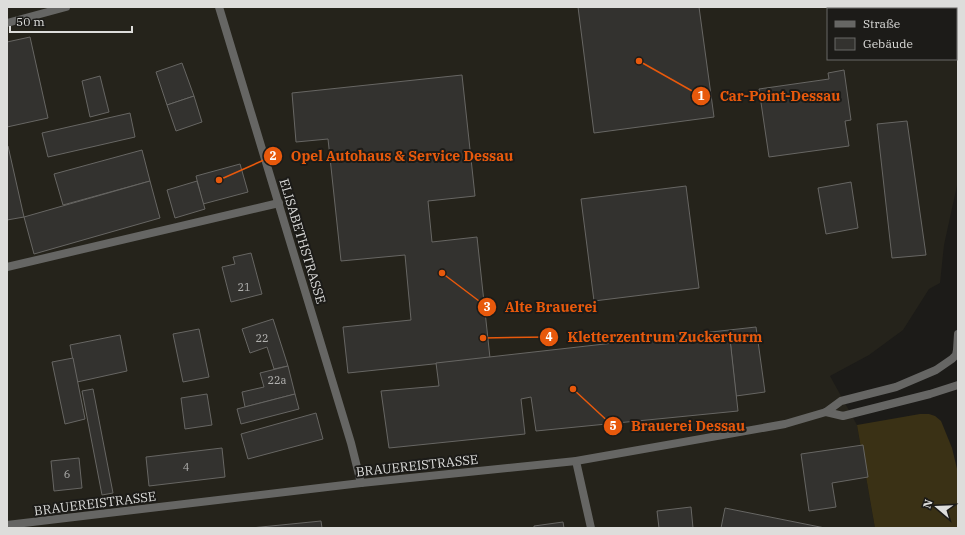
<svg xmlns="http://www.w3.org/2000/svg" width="965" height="535" viewBox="0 0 965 535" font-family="'IBM Plex Serif',serif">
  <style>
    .built { fill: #25231b; fill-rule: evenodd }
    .grass { fill: #3a3115 }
    .building { fill: #33322f; stroke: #676663 }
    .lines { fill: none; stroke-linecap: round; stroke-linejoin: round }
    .service { stroke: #666664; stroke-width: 8 }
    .minor { stroke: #666664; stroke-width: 8 }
    .tertiary { stroke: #666664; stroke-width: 8 }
    .rail { stroke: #b3b3b1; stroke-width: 3; stroke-dasharray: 5 5; stroke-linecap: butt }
    .labels { text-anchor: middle; stroke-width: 4; stroke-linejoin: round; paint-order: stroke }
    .number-label { font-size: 11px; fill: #b2b2b0 }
    .street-label { font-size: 13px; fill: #dddddb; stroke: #1c1b18 }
    .leader { fill: none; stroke: #e8590c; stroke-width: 1.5 }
    .callout-dot { fill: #e8590c; stroke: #1c1b18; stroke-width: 1.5 }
    .mark-label { font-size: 12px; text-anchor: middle; font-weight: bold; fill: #fff }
    .callout-label { font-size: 14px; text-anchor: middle; font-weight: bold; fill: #e8590c; stroke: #1c1b18; stroke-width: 4; stroke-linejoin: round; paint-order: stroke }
  </style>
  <rect width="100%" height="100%" fill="#1c1b18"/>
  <!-- built -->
  <path class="built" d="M7,7h951v174l-14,64 -4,38 -11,6 -26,41 -34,25 -39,21 27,49 18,103h-868zM828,9h128v50h-128z"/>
  <!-- grass -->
  <path class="grass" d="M920,414h9l6,2 6,5 11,27 6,25v55h-83l-18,-103z"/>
  <!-- building -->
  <g class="building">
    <path d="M578,7h121l15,110 -120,16z"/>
    <path d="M30,37l18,81 -41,9v-85z"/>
    <path d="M182,63l12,33 -27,9 -11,-33z"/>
    <path d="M844,70l7,50 -6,1 4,25 -80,11 -10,-68 70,-10 -1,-6z"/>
    <path d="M462,75l13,121 -47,5 4,41 45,-5 13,121 -142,15 -5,-46 68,-7 -6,-65 -64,6 -13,-122 -32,3 -4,-49z"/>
    <path d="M100,76l9,36 -19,5 -8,-36z"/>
    <path d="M194,96l8,26 -26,9 -9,-26z"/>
    <path d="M130,113l5,24 -87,20 -6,-24z"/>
    <path d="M907,121l19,134 -34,3 -15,-134z"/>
    <path d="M7,146h1l16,71 -17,3z"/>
    <path d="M142,150l8,31 -87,24 -9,-31z"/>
    <path d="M240,164l8,28 -45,12 -7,-28z"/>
    <path d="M150,181l10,37 -126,36 -10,-37z"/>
    <path d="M197,181l8,28 -30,9 -8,-28z"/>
    <path d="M851,182l7,46 -32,6 -8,-46z"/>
    <path d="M686,186l13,102 -105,13 -13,-102z"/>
    <path d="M251,253l11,41 -31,8 -9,-35 13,-3 -2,-7z"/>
    <path d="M273,319l15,47 -14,3 -7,-22 -17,6 -8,-24z"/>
    <path d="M756,327l9,65 -29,4 -7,-66z"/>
    <path d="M199,329l10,48 -26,5 -10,-48z"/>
    <path d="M729,330l9,81 -202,20 -5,-34 -10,2 4,35 -136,14 -8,-57 58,-5 -3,-23z"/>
    <path d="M120,335l7,36 -50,11 -7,-37z"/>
    <path d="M73,358l12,61 -20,5 -13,-62z"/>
    <path d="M288,366l7,28 -50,13 -3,-15 22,-5 -4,-14z"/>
    <path d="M93,389l20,104 -11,2 -20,-104z"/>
    <path d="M207,394l5,31 -27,4 -4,-31z"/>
    <path d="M295,394l4,15 -58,15 -4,-15z"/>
    <path d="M316,413l7,26 -75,20 -7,-25z"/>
    <path d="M863,445l5,32 -36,6 4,24 -27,4 -8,-57z"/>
    <path d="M222,448l3,29 -76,9 -3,-29z"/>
    <path d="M79,458l3,30 -28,3 -3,-30z"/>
    <path d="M691,507l2,21h-34l-2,-17z"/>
    <path d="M725,508l100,20h-104z"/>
    <path d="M321,521l1,7h-71z"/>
    <path d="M563,522l1,6h-30v-2z"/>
  </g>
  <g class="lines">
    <!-- service -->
    <path class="service" d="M7,267l272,-64"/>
    <!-- minor -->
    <path class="minor" d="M7,23l59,-16"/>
    <!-- tertiary -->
    <g class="tertiary">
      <path d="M219,7l132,436 10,40"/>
      <path d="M826,412l17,4 87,-22 28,-9"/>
      <path d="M576,461l15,67"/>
      <path d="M7,525l354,-42 215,-22 209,-37 41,-12 15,-11 55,-14 40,-17 16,-11 4,-4 1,-5 1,-16"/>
    </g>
    <!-- rail -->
    <g class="rail">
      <path d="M946,7l5,2"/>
      <path d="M956,12l2,1"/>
    </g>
  </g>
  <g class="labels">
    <!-- number labels -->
    <g class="number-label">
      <text x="244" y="291">21</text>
      <text x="262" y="342">22</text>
      <text x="277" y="384">22a</text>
      <text x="186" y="471">4</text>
      <text x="67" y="478">6</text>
    </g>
    <!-- street labels -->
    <g class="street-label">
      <text transform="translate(303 241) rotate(73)" y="5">ELISABETHSTRASSE</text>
      <text transform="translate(417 465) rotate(-6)" y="5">BRAUEREISTRASSE</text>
      <text transform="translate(95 503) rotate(-7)" y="5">BRAUEREISTRASSE</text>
    </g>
  </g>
  <!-- callouts -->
  <path class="leader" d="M639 61L701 96M219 180L273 156M442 273L487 307M483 338L549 337M573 389L613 426"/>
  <g class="callout-dot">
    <circle cx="639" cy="61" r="4"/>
    <circle cx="219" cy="180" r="4"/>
    <circle cx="442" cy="273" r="4"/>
    <circle cx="483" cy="338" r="4"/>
    <circle cx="573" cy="389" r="4"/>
    <circle cx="701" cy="96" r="10"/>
    <circle cx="273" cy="156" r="10"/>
    <circle cx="487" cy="307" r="10"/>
    <circle cx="549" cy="337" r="10"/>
    <circle cx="613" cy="426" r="10"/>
  </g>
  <g class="mark-label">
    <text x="701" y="100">1</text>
    <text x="273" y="160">2</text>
    <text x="487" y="311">3</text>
    <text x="549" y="341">4</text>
    <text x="613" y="430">5</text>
  </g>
  <g class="callout-label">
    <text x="780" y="101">Car-Point-Dessau</text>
    <text x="402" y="161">Opel Autohaus &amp; Service Dessau</text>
    <text x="551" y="312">Alte Brauerei</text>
    <text x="665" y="342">Kletterzentrum Zuckerturm</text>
    <text x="688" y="431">Brauerei Dessau</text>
  </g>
  <!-- border -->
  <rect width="965" height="535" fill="none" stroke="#dddddb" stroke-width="16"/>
  <!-- legend -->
  <rect x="827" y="8" width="130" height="52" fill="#1c1b18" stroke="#696966"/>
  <rect x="835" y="21" width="20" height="6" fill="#666664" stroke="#696966"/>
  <text x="863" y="28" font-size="12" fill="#dddddb">Straße</text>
  <rect x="835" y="38" width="20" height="12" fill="#33322f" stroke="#696966"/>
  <text x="863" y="48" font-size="12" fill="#dddddb">Gebäude</text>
  <!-- north arrow -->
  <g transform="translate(937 507) rotate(289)" stroke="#1c1b18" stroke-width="3" paint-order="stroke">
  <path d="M0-3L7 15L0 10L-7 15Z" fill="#dddddb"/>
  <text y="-6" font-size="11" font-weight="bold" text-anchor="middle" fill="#dddddb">N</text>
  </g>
  <!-- scale -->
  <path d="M10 26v6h122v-6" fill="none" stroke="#dddddb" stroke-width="2"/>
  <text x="16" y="26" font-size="12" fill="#dddddb" stroke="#1c1b18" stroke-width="3" paint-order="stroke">50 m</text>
</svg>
